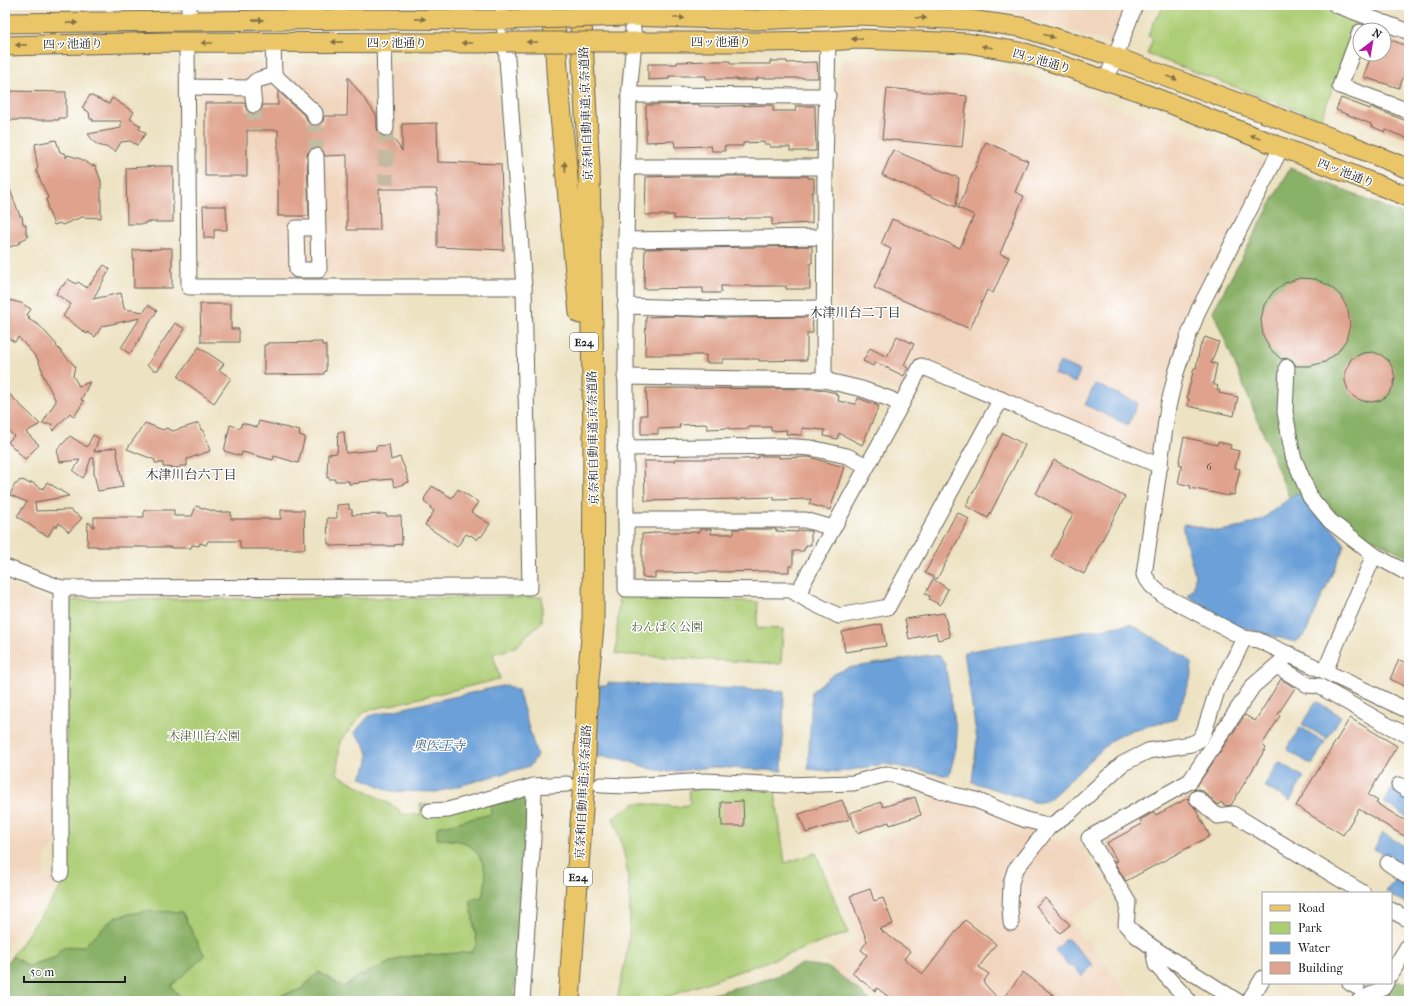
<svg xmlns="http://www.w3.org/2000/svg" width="1414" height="1006" viewBox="0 0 1414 1006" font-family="'IM FELL French Canon','Noto Serif JP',serif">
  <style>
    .built { fill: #f1d5bd }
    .green { fill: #adce76; stroke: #647549 }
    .forest { fill: #8ab167; stroke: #536642 }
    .water { fill: #6ca0d8; stroke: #445e7a }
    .building { fill: #dfa28c }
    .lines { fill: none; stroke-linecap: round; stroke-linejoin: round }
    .minor-tunnel { stroke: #c3baa1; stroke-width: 15; stroke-dasharray: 15 8; stroke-linecap: butt }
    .minor-casing { stroke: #656156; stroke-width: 17 }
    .major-casing { stroke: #656156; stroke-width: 21 }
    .highway-casing { stroke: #656156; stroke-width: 23 }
    .minor { stroke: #fff; stroke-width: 15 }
    .major { stroke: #ebc669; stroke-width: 19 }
    .highway { stroke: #ebc669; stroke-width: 21 }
    .major-bridge-casing { stroke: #656156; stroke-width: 21; stroke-linecap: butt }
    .major-bridge { stroke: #ebc669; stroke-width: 19 }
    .oneway { fill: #847142 }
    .labels { text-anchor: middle; stroke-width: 3; stroke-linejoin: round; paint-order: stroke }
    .number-label { font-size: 10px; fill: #4d3e38 }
    .shield { fill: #fff; stroke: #606060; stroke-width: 1 }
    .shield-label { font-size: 11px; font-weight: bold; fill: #1c1c1c }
    .street-label { font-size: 12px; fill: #1c1c1c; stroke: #fff }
    .park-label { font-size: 12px; fill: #4f5a3c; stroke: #fff }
    .neighbourhood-label { font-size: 13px; fill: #1c1c1c; stroke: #fff }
    .water-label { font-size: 13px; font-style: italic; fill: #445e7a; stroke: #fff }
  </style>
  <rect width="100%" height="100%" fill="#fff"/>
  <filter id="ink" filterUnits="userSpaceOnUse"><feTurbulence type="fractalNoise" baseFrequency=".025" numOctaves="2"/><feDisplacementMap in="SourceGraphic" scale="8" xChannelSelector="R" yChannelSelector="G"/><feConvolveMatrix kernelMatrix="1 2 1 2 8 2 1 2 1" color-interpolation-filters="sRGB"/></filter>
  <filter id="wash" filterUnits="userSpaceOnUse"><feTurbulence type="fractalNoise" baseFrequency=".012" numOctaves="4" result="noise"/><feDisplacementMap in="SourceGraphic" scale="16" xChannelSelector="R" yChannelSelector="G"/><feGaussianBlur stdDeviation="0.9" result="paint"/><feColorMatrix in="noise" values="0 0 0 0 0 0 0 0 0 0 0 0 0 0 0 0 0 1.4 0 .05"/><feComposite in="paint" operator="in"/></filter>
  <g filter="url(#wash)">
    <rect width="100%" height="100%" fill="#ede2c2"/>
    <!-- built -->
    <g class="built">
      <path d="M1008,5h119l-14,39 -106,-34z"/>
      <path d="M846,58l76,2 66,8 44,11 49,16 182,67 2,8 -76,139 -22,72 -11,70 -7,4 -137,-60 -92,-37h-2l-16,30 -6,2 -29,-11 -27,-7 -5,-6v-132l5,-170z"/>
      <path d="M486,62l9,8 15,195 -9,9 -292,2 -9,-8 -1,-197 9,-8h142z"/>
      <path d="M5,583l47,18 2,2 2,241 -12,13v22h14l-53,70z"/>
      <path d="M933,794l36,10 57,26h5l22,9 4,3 10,-6 4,-9 39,67 -41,25 12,19 9,4 43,59h-256l-15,-11 -22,-13 -16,-17 36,-20 -35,-83 93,-31z"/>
    </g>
    <!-- green -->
    <g class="green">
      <path d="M1165,5h150l38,14 3,7 -35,93 -174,-65 6,-15 -5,-3 7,-16z"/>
      <path d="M619,593l139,9 -1,26 26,1 -2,35 -165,-10z"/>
      <path d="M542,597v25l-14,12 -10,11 -8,4 -17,5 7,25 -135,32 -25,30 -3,33 61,35 2,5 21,1 -1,-11 18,2 83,-20 -30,28 -54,25c10,1 20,0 28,4 19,9 26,37 16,55l-11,2 7,44 -5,8 -70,5 -42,19 -17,11 -24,-15 -19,18 -33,9 -2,2h-82l-68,-84 -31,29 -23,2 -5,9 -28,9 -16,-10 56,-78 -2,-271 6,-7z"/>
      <path d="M703,788l72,3 10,72 31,-10 32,80 -193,68h-38c4,-22 10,-44 12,-66 3,-40 -1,-80 -16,-117l23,-15 42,4 12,-3 -2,-13z"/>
    </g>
    <!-- forest -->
    <g class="forest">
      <path d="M1290,168l119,49v340l-119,-58 -77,-188z"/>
      <path d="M524,794l3,14 -13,193h-249l2,-2 33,-9 19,-18 24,15 17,-11 42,-19 70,-5 5,-8 -7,-45 11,-1c10,-18 3,-46 -16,-55 -8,-4 -19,-3 -28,-4v-12l54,-13 -1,-12z"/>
      <path d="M145,911l37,1 23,44 -34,30 12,15h-178v-37l7,-8 16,10 28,-9 5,-9 23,-2 31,-29z"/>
      <path d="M802,964l25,3 14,9 30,25h-173c21,-12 47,-14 69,-22 12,-3 24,-10 35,-15z"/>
      <path d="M1391,982h18v19h-44z"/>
    </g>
    <!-- water -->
    <g class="water">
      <path d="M1060,362l20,9 -5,12 -21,-9z"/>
      <path d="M1095,384l43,19 -10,22 -43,-20z"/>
      <path d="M1296,493c10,2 40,41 48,50v4l-39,88 -10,7 -61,-17 -46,-29 6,-9 1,-12 -12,-44v-6l2,-1 33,7 15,-2 28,-9z"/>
      <path d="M1131,624l57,35 3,4 1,11 -15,43 -4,3 -41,10 -19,9 -59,56c-7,6 -11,8 -20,7l-62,-20 5,-42 -13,-88z"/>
      <path d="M930,655l10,1 5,8 12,70 -1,15 -7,27 -64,-12 -46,8 -31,-3 4,-78 22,-17 14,-6z"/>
      <path d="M608,683l176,8 -2,80 -69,-4 -45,5 -20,-4 -26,-9 -26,-3 3,-70h8z"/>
      <path d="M506,685l12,5 19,66 -7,10 -93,26 -47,-1 -30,-14c14,-17 9,-30 -6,-44l15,-17z"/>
      <path d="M1316,701l25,15 -14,23 -25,-15z"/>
      <path d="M1300,727l25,15 -13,23 -25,-15z"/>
      <path d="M1279,762l25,15 -14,24 -26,-15z"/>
      <path d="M1393,787l16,10v21l-26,-16z"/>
      <path d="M1383,833l26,16v21l-35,-21z"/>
      <path d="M1396,877l13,8v21l-18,-11v-2l-5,-1z"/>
      <path d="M1067,938l26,27 -11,11 -11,-12 -2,2 -14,-16z"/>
    </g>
    <g id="blocks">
      <!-- building -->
      <g class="building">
        <path d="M1384,37l25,10v16l-10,25 -36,-11 9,-23h12z"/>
        <path d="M712,61h18v3h40v-3h17v2l30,-1 1,16h-61v2h-20v-1h-31v-3h-37v3l-21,1v-16h29v-2z"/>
        <path d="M348,77l29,39v12l2,5 2,3 5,1 5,-2 11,16v-27l35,-1 1,39 63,2 3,86 -67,-3v-58h-58l1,41h-33v-75l-22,1 -2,-5 -3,-3 -4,-1 -5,2 -3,3 -1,4 2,60h-31v-86h-31v46h-42v-73h40l2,8 4,2 4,1 5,-2 3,-7h15v-14l28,26 1,4 3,4 5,1 5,-1 3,-3 1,-6h23z"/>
        <path d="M887,88l80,8 -5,51 -80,-8z"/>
        <path d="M5,91l61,1v26h-7v2h-54z"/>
        <path d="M90,95l19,9 3,-6 22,14 -4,7 11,7 -2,3 7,4 -9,12 -7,-4 -9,1 -6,10 -6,-4 -11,-3 -4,-3 -6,-8 33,-6v-7h-29l1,-2h-3l-1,-7 -7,-4z"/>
        <path d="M1341,98l29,11 1,-2 38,15v17l-23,-9 -1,2 -14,-6v-2l-35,-14z"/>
        <path d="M699,104v2h26l48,-1v6h23l-1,-5h20l1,45h-26v-4h-20v-3h-6v-2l-21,1v3h-19l1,5h-13l-1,-5 -36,1 -1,-6 -28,1v-37z"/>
        <path d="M56,140l4,12 6,2v4l2,-3 13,4 11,7 3,-1 6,16v37l-19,-1 -20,8 -2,-2 -6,2 -7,-18 1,-1 -2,-7 2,-1 -12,-28 2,-2 -3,-16 1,-1 -1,-7z"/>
        <path d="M986,142l42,19 -13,31 9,4 -24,58 9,3 -16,36 -6,-3 -17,39 -96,-41 17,-39 -10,-5 11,-25 68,29 14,-33 -16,-7z"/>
        <path d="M893,150l66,28 -3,29 -74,-32z"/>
        <path d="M160,166h13v56h-28v2h-18l-1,-56z"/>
        <path d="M675,176h133v2h6v14h-2v31l-40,2v-7h-26v1l-16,1v-2l-56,1v-4h-29l1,-38z"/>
        <path d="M6,179l14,37h2l1,8 3,1v8l2,4 -8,4v2l-15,6z"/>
        <path d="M203,206h23l1,24h-13v8h-10z"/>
        <path d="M812,246v17h-2v26h-24v-3h-65v7h-18v-5l-59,1 1,-40z"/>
        <path d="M160,248h12v40h-38l-1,-38 27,-1z"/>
        <path d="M104,265l6,4 -17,30 28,-6 3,16 20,3 4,-7 9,6 -27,43 -9,-6 19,-30 -38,8 -7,11 -7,-5 -1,2 -24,-18 8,-12 -15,-10 5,-8h2l5,-7 8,5 2,-2 9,6z"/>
        <path d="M1300,278l15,1 15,7 11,10 7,14 2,15 -4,15 -9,13 -12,9 -15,4h-14l-4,-6 -4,-2 -7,1 -11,-10 -7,-14 -2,-15 3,-15 9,-13 12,-9z"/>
        <path d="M5,299l16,4 10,6 -4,6 3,2 -2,2 11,6 18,20 -1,1 19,20 -2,10 6,10 11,-4 -9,18 3,1 -10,16 -4,-4 -17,18 -1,-7h-10l14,-23 -14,-28 1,-1 -6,-14 -19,-21 -3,5 -10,-6z"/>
        <path d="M200,304h31v25h8v13h-38z"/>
        <path d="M674,316l51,2 87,-1 1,16h-6v27l-48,1v-2h-36v4h-17v-8h-61l1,-38z"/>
        <path d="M175,323l10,6 -27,41h-4l-7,-5z"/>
        <path d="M897,336l17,8 -10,21 4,3 -4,8 -29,-14 -2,4 -10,-5 7,-13 17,9z"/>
        <path d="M1205,337l14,5 -8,21 6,1 -4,20 5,2 -1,4h3l-1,3 19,4 -4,19 -46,-10 1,-7 -2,-1 2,-10 5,-20h2l4,-21z"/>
        <path d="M322,342v3h4v26l-2,1v2l-60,1v-30h3v-2z"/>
        <path d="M199,347l25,17 -5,6 12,8 -17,25 -36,-26z"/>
        <path d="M1373,352l8,3 8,6 4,8 2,9 -2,9 -5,8 -7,5 -9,2 -9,-1 -9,-4 -6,-7 -3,-9v-9l6,-13 12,-6z"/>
        <path d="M646,388l172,1 18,4v2l3,1 -1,5 18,3 2,-6 21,8 -17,39 -23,-12 -2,6 -13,-3 1,-6 -23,-2v7l-16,-1 1,-4 -16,1v-4h-23v2l-18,1v-2l-23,1v-4l-3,-1 -25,1 1,3 -22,1v5h-17v-19h6z"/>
        <path d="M5,390l35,34 -14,8 13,13 -14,14 -17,-17 6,-6 -9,-8z"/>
        <path d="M259,421l41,10 -1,4 6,2 -7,26 -24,-7 -1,4 -31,-8 -1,4 -17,-5 6,-26 10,3 2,-5 15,4z"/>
        <path d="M145,423l18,7 3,-2 7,3 26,-8 2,7h2l7,21 -23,8v7h-7l-1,2 -16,-1v-4h-8v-3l-28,-11z"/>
        <path d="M338,432h6l2,21 30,-3v-4l13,-1 2,15 9,-3 5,12 4,13 -14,5 -3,-8 -33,3v1l-10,1v-3h-14v-2h-6v-2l-2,1 1,-24 9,-1z"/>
        <path d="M1003,433l22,12 -37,73 -22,-12z"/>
        <path d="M93,435l6,3 -5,14 22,-5 7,40 -25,4 -4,-17v-16h-3l-5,15 -3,5 -10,-7 7,-11 -20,2 -3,-12 13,-14 17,11z"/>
        <path d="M1184,437l33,8 1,-3 13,3 -1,4 9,2 -4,17 5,1 -6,26 -5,-1v2l-39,-8 1,-2 -13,-3 4,-18 -3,-1 1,-3h-1z"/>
        <path d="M758,456h21v2l30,-1 35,10 -14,43 -21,-6 2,-5 -37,1v-3l-33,1v1l-96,2 -1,-40h31v-2h69l14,-1z"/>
        <path d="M1054,460l71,37 -41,77 -33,-17 22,-43 -37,-20z"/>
        <path d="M20,480l2,1 1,-1 7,4 1,-2 12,7 4,-7 22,14 -34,6 1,9 34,-1 12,8 -13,14 -10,-9 -2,4 -2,-2 -7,11 -6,-3h-1l-24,-17 10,-14 -17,-7 5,-11h2z"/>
        <path d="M432,486l20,12 6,-9 20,13 -7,10 19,12 -9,13 -1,-1 -3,4 -6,-5 -1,1 -4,-2 -9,13 -32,-22 9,-14 -4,-3 1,-1 -7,-5 1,-2 -1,-1z"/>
        <path d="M349,504v5l3,1v5l32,-1h2v2h15l1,28 -8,1 1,1h-23v-1l-41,1v-2h-3l-1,-26h10v-13z"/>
        <path d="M196,506l24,7v-1h11v7h50v-9h23l1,39h-65v-8h-32l-2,4 -6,-2 -1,3 -7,-1 -1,3h-20l-1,-1h-73v-1h-10l1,-24 6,5v-10h50v-7h30v6h18z"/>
        <path d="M957,512l12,7 -32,60 -12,-6z"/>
        <path d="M700,529h11v5h23v-5h42v2l22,1v-2l11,1h2v14h-5v3h-2v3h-11v15h-4v6h-14v-1l-120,2v5l-13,-1v-43l13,-1v-1h45z"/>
        <path d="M933,579l15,10 -8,16 -11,-6 1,-3 -5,-2z"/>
        <path d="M944,613l6,24 -12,3 -2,-7 -27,6 -4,-20z"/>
        <path d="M882,624l4,22 -41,6 -3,-20z"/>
        <path d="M1399,660l10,4v24l-19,-9z"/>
        <path d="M1281,679l14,9 -17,26 2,2 -18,29 4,3 -35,57 -5,1 -6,-4 -2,3 -15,-14 -5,-2 -4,1 51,-75 10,6z"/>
        <path d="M1350,718l47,28 -29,49 10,6 -2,2 33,20v16l-50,-30 -16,26 -47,-29z"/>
        <path d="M915,797l6,18 -31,10 -1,-3 -32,11 -7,-20 31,-11 2,5z"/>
        <path d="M1188,798l1,3 6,7 15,28 -84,45 -12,-19 3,-1 -10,-18 35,-19 -2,-4 14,-8 2,3z"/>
        <path d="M842,800l8,19 -44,14 -7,-19z"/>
        <path d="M743,801l1,25h-22l-1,-24z"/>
        <path d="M870,889l4,12 9,-3 10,26 -14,5 31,22 -6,8 19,15 42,-54 31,24 -17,23 10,7 -6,8 17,19h-106l-17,-13 -2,3 -23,-18 15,-18 -6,-5 6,-9 -17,-45z"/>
        <path d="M1045,898l25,27 -10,8 -24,-27z"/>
        <path d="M1023,972l38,29h-60z"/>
      </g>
    </g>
  </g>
  <g filter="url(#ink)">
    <use href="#blocks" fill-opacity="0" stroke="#656156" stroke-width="1"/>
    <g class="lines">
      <!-- minor-tunnel -->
      <g class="minor-tunnel">
        <path d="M254,105l1,25"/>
        <path d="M315,117l1,39"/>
        <path d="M386,128v56"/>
      </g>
      <!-- minor casing -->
      <g class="minor-casing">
        <g id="minor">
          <path d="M189,5v16"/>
          <path d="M631,5l3,36 -5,54 -3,145v349l165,1 18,11 30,15 49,-9 113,-208"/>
          <path d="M1336,5l73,27"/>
          <path d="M1360,32l-20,54 69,25"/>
          <path d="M187,43l2,244h335"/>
          <path d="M384,43l2,85"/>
          <path d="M274,75l41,38v4"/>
          <path d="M1106,81l29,-76"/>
          <path d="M188,87l64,1"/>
          <path d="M629,95l199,1"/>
          <path d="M254,105c-3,-26 -4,-23 20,-30l-1,-33"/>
          <path d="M1281,148l-82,161 -11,28 -12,36 -8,34 -24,168 8,11 9,8 83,44 14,2 151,71"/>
          <path d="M316,156l3,114h-22l-1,-42h21"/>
          <path d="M627,167h198"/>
          <path d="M626,240l199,-3"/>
          <path d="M625,306l100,3 98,-1"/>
          <path d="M1287,367l-2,45 8,44 17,41 20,24 44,34 35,19"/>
          <path d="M625,377l199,3 38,9 28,10 11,6"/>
          <path d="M824,380l1,-213 3,-126"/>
          <path d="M625,448l155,-2 31,2 36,8 20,10"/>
          <path d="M626,520h179l28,8"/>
          <path d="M5,567l56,21 469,-1 -6,-300 -21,-282"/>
          <path d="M61,588v285"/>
          <path d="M799,595l4,-12 98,-178 20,-39 239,100"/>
          <path d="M1277,666l31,19 11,1 68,39 22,11"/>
          <path d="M1325,671l49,-116"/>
          <path d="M601,785l26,1 79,-5 80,4 67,-2 34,-9 11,2 56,19 19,4 53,21 13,3 10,4"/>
          <path d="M1399,785l10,6"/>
          <path d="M1197,798l20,18 16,-2 130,79"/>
          <path d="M430,811l18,-1 86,-24"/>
          <path d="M1388,863l21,14"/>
          <path d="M1391,910l18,10"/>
          <path d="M1011,923l-1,-15 1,-25 4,-13 34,-43 21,-15 52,-48 26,-13 43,-7 8,-4 5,-8 13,-41 20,-38 7,-15"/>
          <path d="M1155,949l-1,5 2,11 33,36"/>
          <path d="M1391,974l18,-30"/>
          <path d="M1350,983l7,4"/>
          <path d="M522,1001l11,-163 1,-52 33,-2"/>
          <path d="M1237,1001l-82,-52 -18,-13 -11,-11 2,-23 -39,-64 101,-57 63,-95 37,-32"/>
          <path d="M1249,1001l14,-23"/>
          <path d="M1359,1001l24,-13 3,-5"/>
        </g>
      </g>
      <!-- major casing -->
      <g class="major-casing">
        <g id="major">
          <path d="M626,16l130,4 102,-5 111,5 52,7 94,30 233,87 61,25"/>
          <path d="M5,23l365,-4 135,1"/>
          <path d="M627,42h139l62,-1 30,-2 109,4 58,10 113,38 271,106"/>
          <path d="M5,46l162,-4 314,1 25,-1"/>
        </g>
      </g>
      <!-- highway casing -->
      <g class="highway-casing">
        <g id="highway">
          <path d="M553,5l5,80 22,228"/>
          <path d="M569,1001l15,-222 4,-100 5,-52 1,-190 -5,-267 -9,-165"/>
        </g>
      </g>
      <!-- minor -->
      <use href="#minor" class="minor"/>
      <!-- major -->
      <use href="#major" class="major"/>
      <!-- highway -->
      <use href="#highway" class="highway"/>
      <!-- major-bridge casing -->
      <g class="major-bridge-casing">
        <g id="major-bridge">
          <path d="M505,20l121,-4"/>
          <path d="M506,42h121"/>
        </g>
      </g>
      <!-- major-bridge -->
      <use href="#major-bridge" class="major-bridge"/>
    </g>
    <!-- one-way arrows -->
    <defs><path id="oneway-solid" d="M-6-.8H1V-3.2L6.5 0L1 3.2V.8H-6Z"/></defs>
    <g class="oneway">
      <use href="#oneway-solid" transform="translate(679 18) rotate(2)"/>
      <use href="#oneway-solid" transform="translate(921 18) rotate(2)"/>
      <use href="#oneway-solid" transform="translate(420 19) rotate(1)"/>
      <use href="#oneway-solid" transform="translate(258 20) rotate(-1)"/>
      <use href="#oneway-solid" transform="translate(72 23)"/>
      <use href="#oneway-solid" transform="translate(1049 36) rotate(17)"/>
      <use href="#oneway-solid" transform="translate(857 39) rotate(179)"/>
      <use href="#oneway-solid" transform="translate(337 42) rotate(-179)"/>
      <use href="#oneway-solid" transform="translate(532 42) rotate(180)"/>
      <use href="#oneway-solid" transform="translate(207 43) rotate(180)"/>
      <use href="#oneway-solid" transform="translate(467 43) rotate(-180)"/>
      <use href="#oneway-solid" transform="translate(21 45) rotate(179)"/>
      <use href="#oneway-solid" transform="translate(987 47) rotate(-170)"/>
      <use href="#oneway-solid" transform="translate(1172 78) rotate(20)"/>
      <use href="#oneway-solid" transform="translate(1255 137) rotate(-158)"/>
      <use href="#oneway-solid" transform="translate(565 167) rotate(-96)"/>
    </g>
  </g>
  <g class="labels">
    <!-- number labels -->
    <g class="number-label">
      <text x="1209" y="470">6</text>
    </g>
    <!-- shield labels -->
    <g class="shield">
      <rect x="570" y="333" width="28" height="18" rx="3"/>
      <rect x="564" y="868" width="28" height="18" rx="3"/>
    </g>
    <g class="shield-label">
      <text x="584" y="346">E24</text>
      <text x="578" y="881">E24</text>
    </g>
    <!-- street labels -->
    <g class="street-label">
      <text x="721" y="46">四ッ池通り</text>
      <text x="397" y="47">四ッ池通り</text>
      <text transform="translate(73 44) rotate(-1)" y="4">四ッ池通り</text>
      <text transform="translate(1042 61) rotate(16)" y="4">四ッ池通り</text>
      <text transform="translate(586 114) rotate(-92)" y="4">京奈和自動車道;京奈道路</text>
      <text transform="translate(1346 173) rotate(21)" y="4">四ッ池通り</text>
      <text transform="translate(593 438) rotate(-91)" y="4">京奈和自動車道;京奈道路</text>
      <text transform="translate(583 792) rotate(-87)" y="4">京奈和自動車道;京奈道路</text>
    </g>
    <!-- park labels -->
    <g class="park-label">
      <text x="667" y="631">わんぱく公園</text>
      <text x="204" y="740">木津川台公園</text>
    </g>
    <!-- neighbourhood labels -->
    <g class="neighbourhood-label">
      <text x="855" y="317">木津川台二丁目</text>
      <text x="191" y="479">木津川台六丁目</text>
    </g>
    <!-- water labels -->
    <g class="water-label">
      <text x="439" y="750">奥医王寺</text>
    </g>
  </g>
  <!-- margin -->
  <rect width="1414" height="1006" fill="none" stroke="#fff" stroke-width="20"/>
  <!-- legend -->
  <rect x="1262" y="892" width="130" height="92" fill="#ffffff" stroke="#a4a4a4"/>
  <rect x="1270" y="905" width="20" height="6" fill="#ebc669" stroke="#a4a4a4"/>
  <text x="1298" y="912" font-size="12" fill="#1c1c1c">Road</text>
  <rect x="1270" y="922" width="20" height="12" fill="#adce76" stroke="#a4a4a4"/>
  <text x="1298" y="932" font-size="12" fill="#1c1c1c">Park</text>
  <rect x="1270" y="942" width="20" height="12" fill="#6ca0d8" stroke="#a4a4a4"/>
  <text x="1298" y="952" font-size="12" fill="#1c1c1c">Water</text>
  <rect x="1270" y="962" width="20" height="12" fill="#dfa28c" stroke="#a4a4a4"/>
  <text x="1298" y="972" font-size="12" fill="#1c1c1c">Building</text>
  <!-- north arrow -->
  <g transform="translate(1372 42) rotate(31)"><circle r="19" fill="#ffffff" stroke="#a4a4a4"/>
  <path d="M0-3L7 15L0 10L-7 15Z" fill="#b5179e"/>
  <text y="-6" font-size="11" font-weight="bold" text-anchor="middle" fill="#1c1c1c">N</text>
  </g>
  <!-- scale -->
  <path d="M24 976v6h101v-6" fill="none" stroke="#1c1c1c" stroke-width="2"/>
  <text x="30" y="976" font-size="12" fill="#1c1c1c" stroke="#ffffff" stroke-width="3" paint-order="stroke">50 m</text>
</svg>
